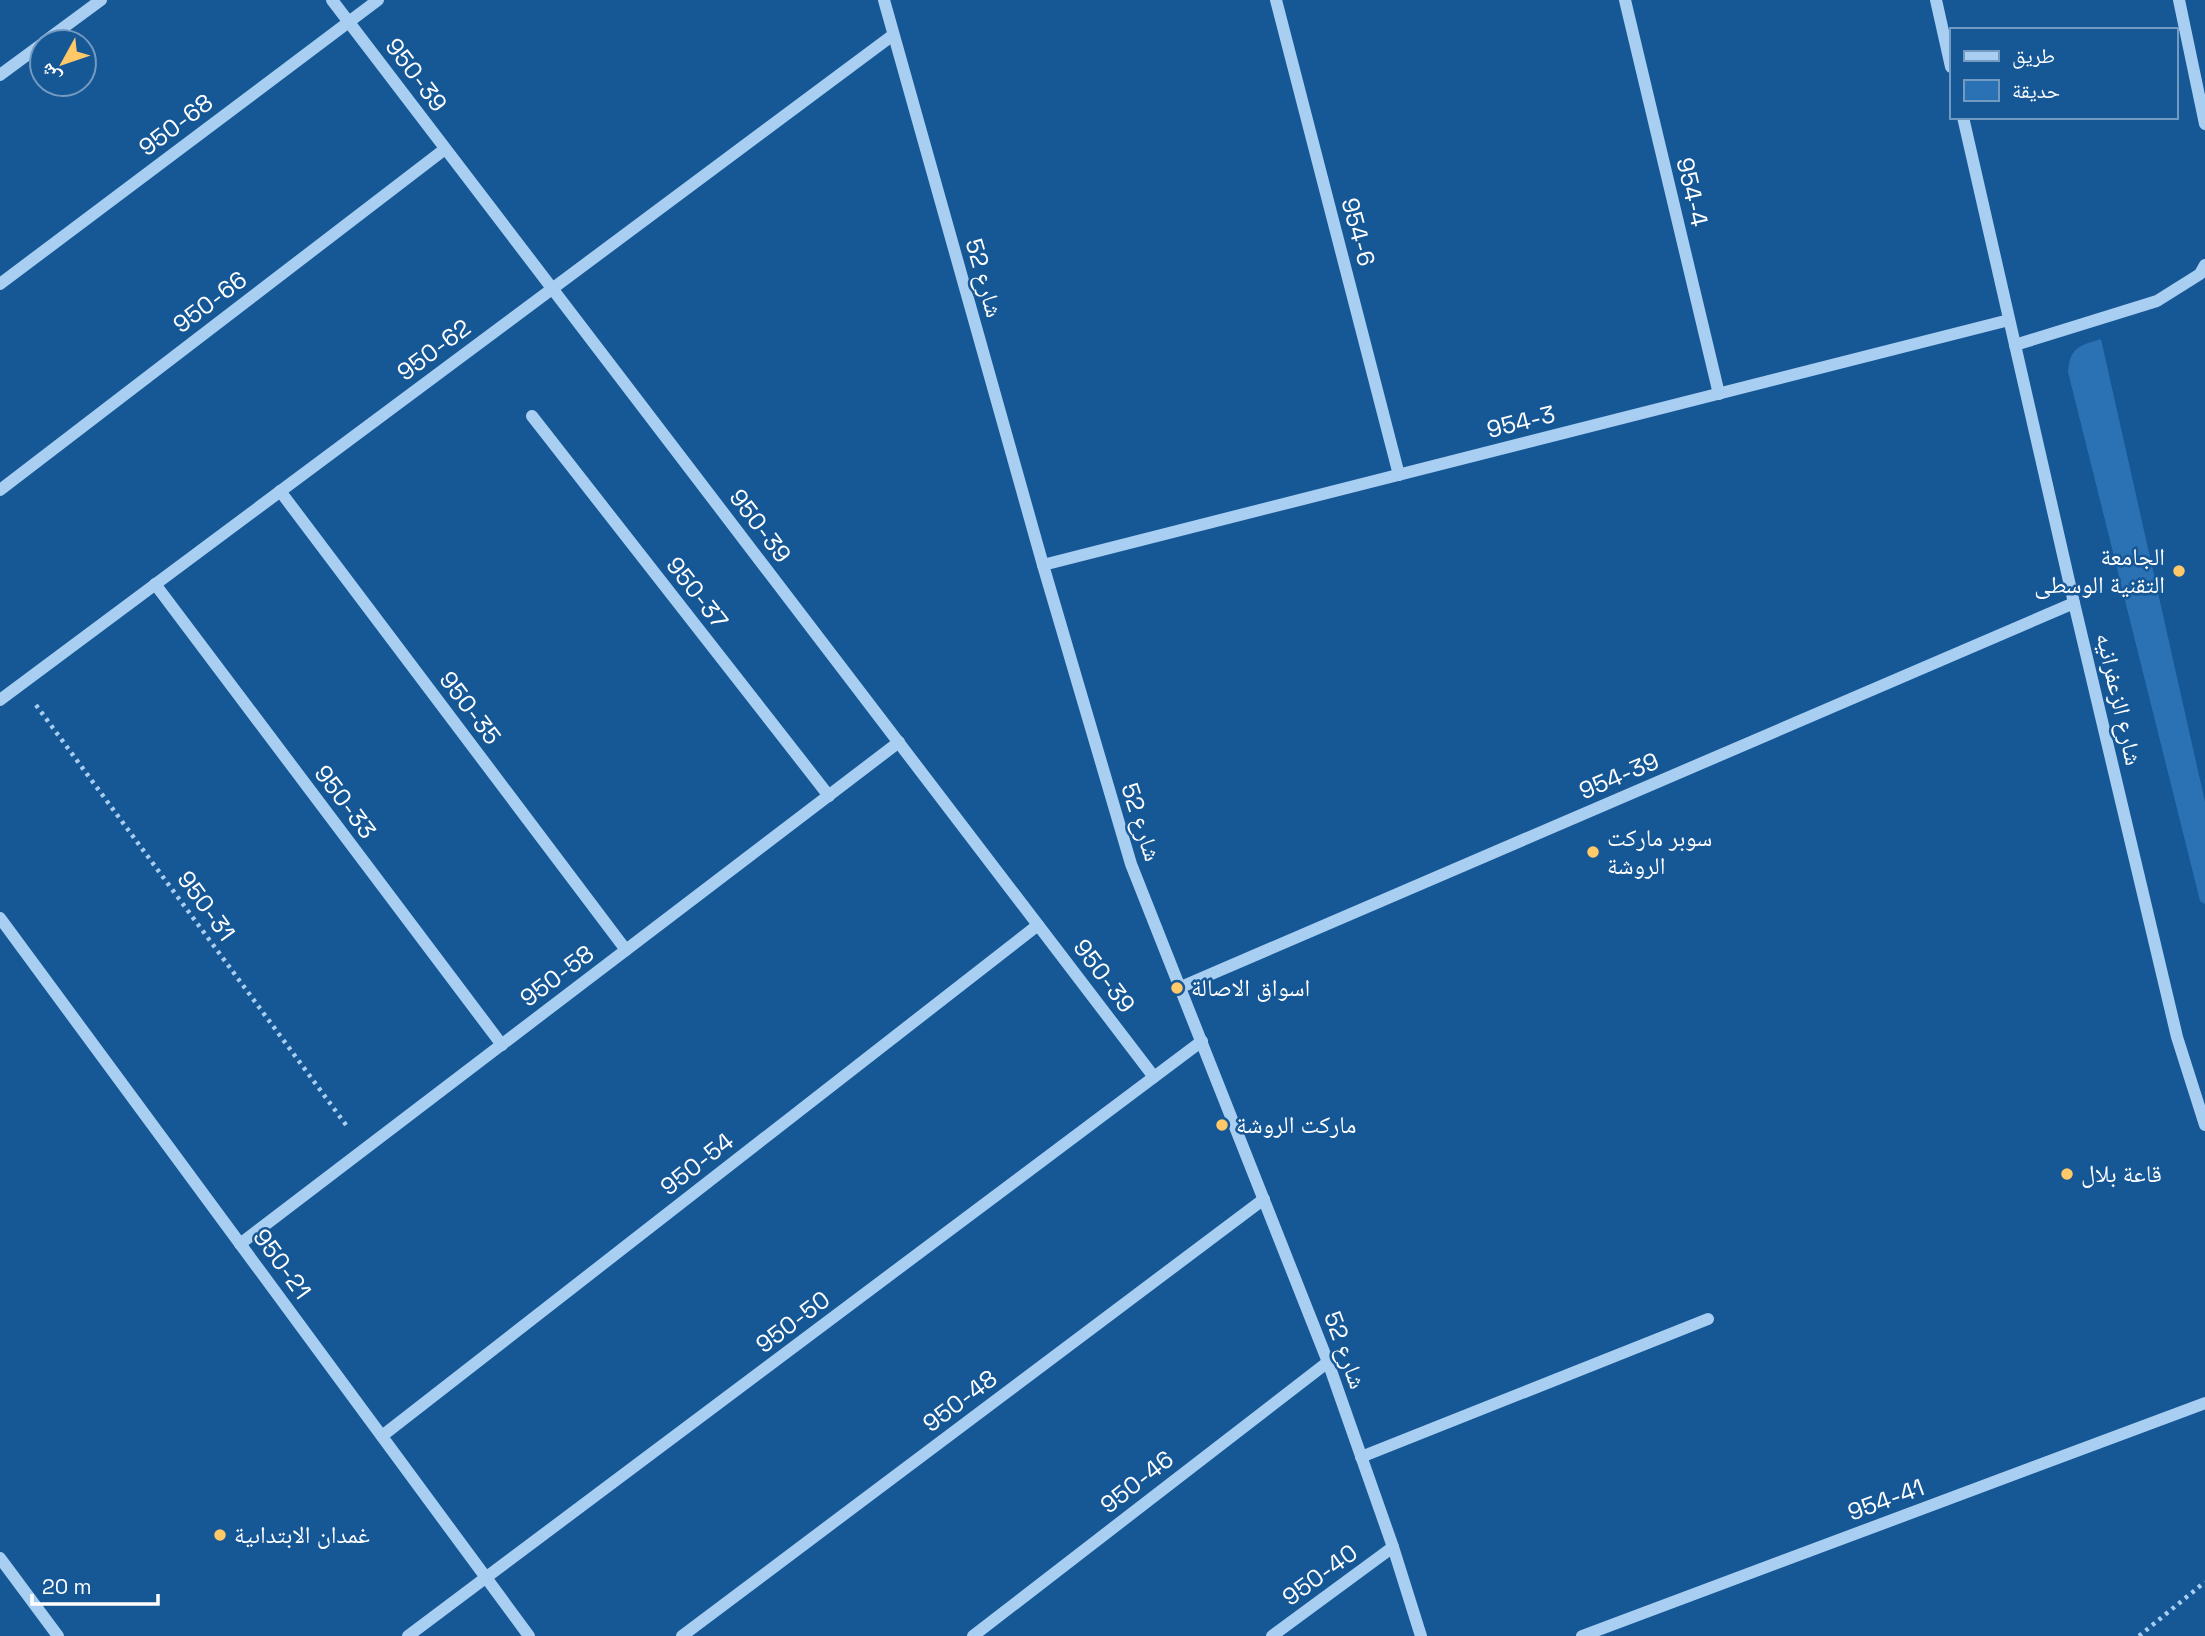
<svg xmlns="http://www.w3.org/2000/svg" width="2205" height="1636" viewBox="0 0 2205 1636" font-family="'Space Grotesk','Noto Naskh Arabic',sans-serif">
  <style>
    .green { fill: #2a72b4 }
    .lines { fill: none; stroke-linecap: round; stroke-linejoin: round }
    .path { stroke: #a8cef1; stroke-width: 4.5; stroke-dasharray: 3.5 5; stroke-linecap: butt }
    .minor { stroke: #a8cef1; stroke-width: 12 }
    .poi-dot { fill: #ffc968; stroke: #165796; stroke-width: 2.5 }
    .labels { text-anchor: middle; stroke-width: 5; stroke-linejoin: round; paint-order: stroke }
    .street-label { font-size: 24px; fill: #fff; stroke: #165796 }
    .poi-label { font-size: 24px; fill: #fff; stroke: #165796; text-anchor: start }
  </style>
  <rect width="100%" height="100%" fill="#165796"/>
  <!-- green -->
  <path class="green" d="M2101,339l104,463v102l-5,-3 -132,-529c2,-25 11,-26 33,-33z"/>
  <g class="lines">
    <!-- path -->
    <g class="path">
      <path d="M36,705l313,424"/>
      <path d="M2139,1636l66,-54"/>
    </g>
    <!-- minor -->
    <g class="minor">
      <path d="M332,0l822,1077"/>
      <path d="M884,0l159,565 88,299 197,498 65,185 28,89"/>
      <path d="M1276,0l123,475"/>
      <path d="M1625,0l94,394"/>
      <path d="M1936,0l15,67"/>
      <path d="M2179,0l26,124"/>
      <path d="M44,42l57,-42"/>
      <path d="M0,75l42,-31"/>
      <path d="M1963,117l111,486 103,434 28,88"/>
      <path d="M0,284l378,-284"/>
      <path d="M2015,345l142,-44 43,-27 5,-9"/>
      <path d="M532,416l297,380"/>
      <path d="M0,490l445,-341"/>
      <path d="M280,491l346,459"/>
      <path d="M1043,565l966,-245"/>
      <path d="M155,584l347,461"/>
      <path d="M0,700l893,-665"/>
      <path d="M0,918l529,718"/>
      <path d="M1181,987l893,-384"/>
      <path d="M240,1244l659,-502"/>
      <path d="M382,1436l656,-511"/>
      <path d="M1361,1457l347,-138"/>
      <path d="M0,1558l58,78"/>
      <path d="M408,1636l794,-595"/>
      <path d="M682,1636l582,-437"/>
      <path d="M973,1636l355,-274"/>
      <path d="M1272,1636l121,-89"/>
      <path d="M1582,1636l623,-233"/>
    </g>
  </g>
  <!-- markers -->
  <g class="poi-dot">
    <circle cx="2179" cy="571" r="7"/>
    <circle cx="1593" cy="852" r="7"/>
    <circle cx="1177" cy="988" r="7"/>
    <circle cx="1222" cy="1125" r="7"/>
    <circle cx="2067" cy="1174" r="7"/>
    <circle cx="220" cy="1535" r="7"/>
  </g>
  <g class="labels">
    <!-- street labels -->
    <g class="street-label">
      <text transform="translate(416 75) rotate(53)" y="8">950-39</text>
      <text transform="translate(176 125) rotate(-37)" y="8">950-68</text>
      <text transform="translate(1692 192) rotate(77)" y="8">954-4</text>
      <text transform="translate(1358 232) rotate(75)" y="8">954-6</text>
      <text transform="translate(984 278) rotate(74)" y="8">شارع 52</text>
      <text transform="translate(210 302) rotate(-37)" y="8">950-66</text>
      <text transform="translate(434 350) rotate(-37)" y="8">950-62</text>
      <text transform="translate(1521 422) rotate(-14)" y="8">954-3</text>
      <text transform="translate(760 526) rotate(53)" y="8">950-39</text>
      <text transform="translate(697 593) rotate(52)" y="8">950-37</text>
      <text transform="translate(2119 699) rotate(77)" y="8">شارع الزعفرانيه</text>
      <text transform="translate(470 708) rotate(53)" y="8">950-35</text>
      <text transform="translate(1619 776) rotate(-23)" y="8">954-39</text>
      <text transform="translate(345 802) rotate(53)" y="8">950-33</text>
      <text transform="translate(1141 822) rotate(72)" y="8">شارع 52</text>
      <text transform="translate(206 906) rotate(54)" y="8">950-31</text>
      <text transform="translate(557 976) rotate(-37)" y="8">950-58</text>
      <text transform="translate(1104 976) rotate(53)" y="8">950-39</text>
      <text transform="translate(697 1164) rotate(-38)" y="8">950-54</text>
      <text transform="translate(282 1264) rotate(54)" y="8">950-21</text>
      <text transform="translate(793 1322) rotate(-37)" y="8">950-50</text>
      <text transform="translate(1345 1350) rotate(70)" y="8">شارع 52</text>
      <text transform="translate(960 1401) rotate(-37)" y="8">950-48</text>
      <text transform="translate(1137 1482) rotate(-38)" y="8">950-46</text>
      <text transform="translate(1886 1500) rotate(-20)" y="8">954-41</text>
      <text transform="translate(1320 1575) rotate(-36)" y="8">950-40</text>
    </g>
    <!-- poi labels -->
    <g class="poi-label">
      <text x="2165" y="565" text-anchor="end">الجامعة<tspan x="2165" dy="28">التقنية الوسطى</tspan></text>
      <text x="1607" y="846">سوبر ماركت<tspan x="1607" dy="28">الروشة</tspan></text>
      <text x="1191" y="996">اسواق الاصالة</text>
      <text x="1236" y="1133">ماركت الروشة</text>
      <text x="2081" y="1182">قاعة بلال</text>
      <text x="234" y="1543">غمدان الابتداىية</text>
    </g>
  </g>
  <!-- legend -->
  <rect x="1950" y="28" width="228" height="91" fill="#165796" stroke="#739ac0" stroke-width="2"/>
  <rect x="1964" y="51" width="35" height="10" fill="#a8cef1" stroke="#739ac0" stroke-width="2"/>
  <text x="2012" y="63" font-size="21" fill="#ffffff">طريق</text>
  <rect x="1964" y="80" width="35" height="21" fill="#2a72b4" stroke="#739ac0" stroke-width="2"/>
  <text x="2012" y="98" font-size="21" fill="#ffffff">حديقة</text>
  <!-- north arrow -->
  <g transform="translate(63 63) rotate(230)"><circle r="33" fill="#165796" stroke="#739ac0" stroke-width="2"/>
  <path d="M0-5L12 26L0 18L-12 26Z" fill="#ffc968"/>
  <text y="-10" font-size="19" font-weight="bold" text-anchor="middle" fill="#ffffff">ش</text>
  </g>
  <!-- scale -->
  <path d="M32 1594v10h126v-10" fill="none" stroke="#ffffff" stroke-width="3.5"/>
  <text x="42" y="1594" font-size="21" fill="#ffffff" stroke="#165796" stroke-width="5" paint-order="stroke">20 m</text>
</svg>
